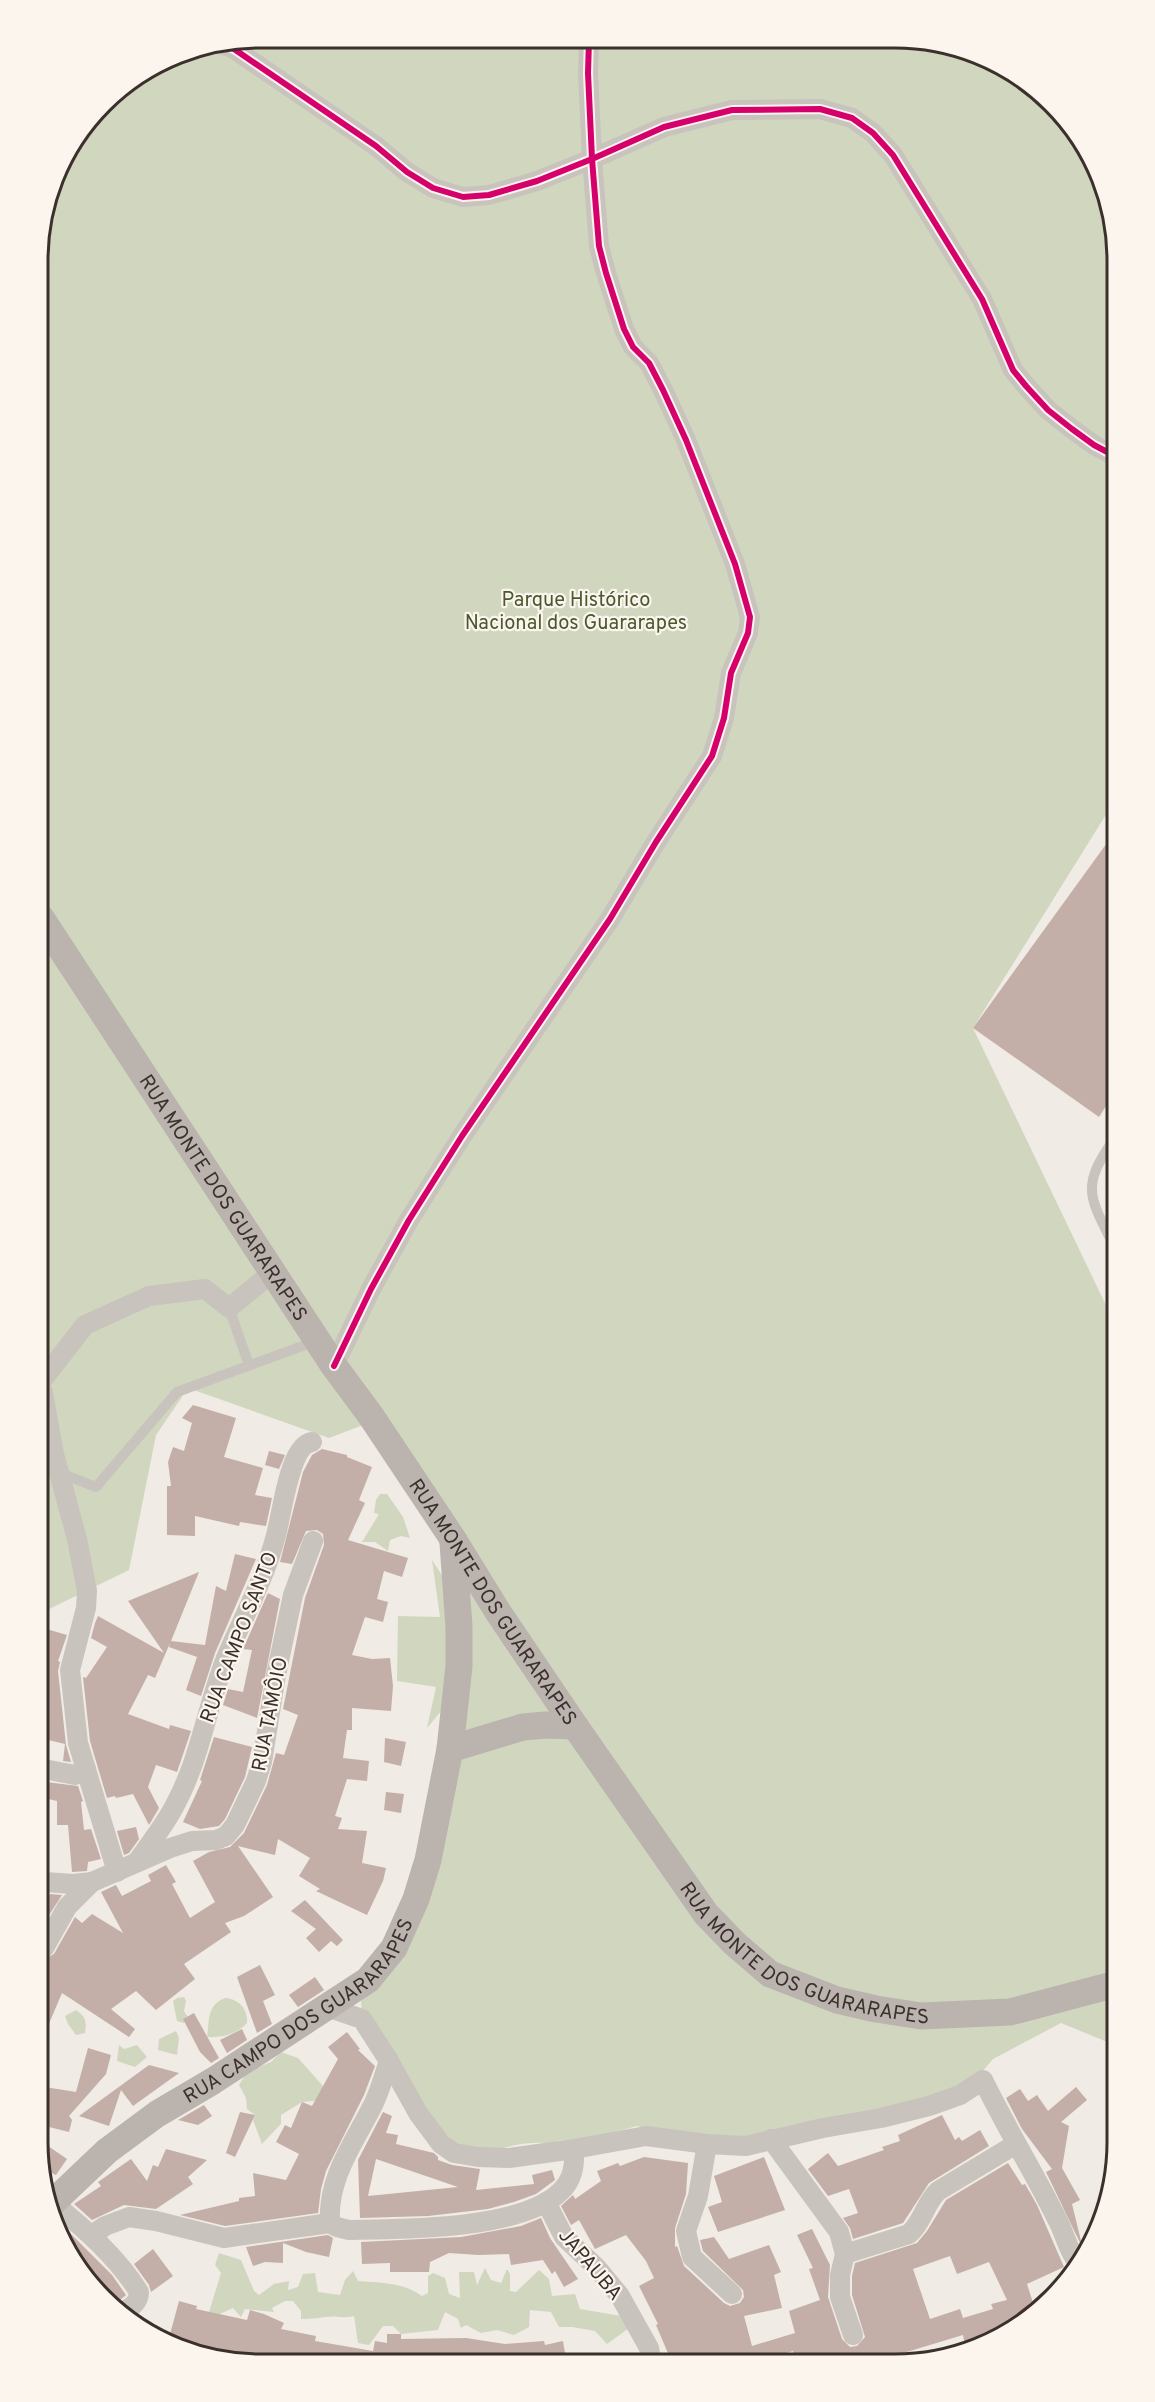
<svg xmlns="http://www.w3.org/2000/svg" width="1155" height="2402" viewBox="0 0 1155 2402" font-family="Overpass,sans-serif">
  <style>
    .green { fill: #d1d6bf }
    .building { fill: #c3afa7; fill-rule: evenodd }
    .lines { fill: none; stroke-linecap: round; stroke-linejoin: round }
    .lane { stroke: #c9c3be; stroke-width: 10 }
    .street { stroke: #c9c3be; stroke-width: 20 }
    .secondary { stroke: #bab3ae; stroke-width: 27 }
    .cycleway-casing { stroke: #fbf5ee; stroke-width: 10 }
    .cycleway { stroke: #d6006c; stroke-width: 6 }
    .labels { text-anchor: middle; stroke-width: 4.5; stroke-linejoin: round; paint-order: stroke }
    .park-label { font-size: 20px; fill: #4a5a2e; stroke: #fbf5ee }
    .street-label { font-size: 20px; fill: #3b302b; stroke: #fbf5ee }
    .rim { fill: none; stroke: #3b302b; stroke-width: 3 }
  </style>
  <rect width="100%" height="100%" fill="#f0ebe5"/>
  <!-- green -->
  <g class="green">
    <path d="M260,38l678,4 56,19 48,32 46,55 22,54 2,603 -139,223 141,294 3,724 -56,-23 -68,36 -12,14 -23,15 -65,21 -153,30 -54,2 -49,-15 -51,14 -11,-1 -19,2 -1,3c-25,-4 -53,2 -76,13l-27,-12 -90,-126 -2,-41 27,-40 24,-51 36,-183 -20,24 9,-41 -39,-6 1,-65 42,1 -8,-57 26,40 -5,-61 -82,-117 -42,16 -141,-50 -32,47 -27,135 -82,40 -4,-2 -4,-1377 22,-70 52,-68 62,-39z"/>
    <path d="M380,1494h7l16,23 7,21 -9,-2 -11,4 -2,11 -13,-9h-13l17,-28 -5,-1 2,-13z"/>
    <path d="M184,1997l2,4 -2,10 3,5 -3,7 -7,-2 -4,-20 4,-3z"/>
    <path d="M225,1998c14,1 23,11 22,25 -10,11 -25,15 -40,14 3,-17 -1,-31 18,-39z"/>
    <path d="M76,2010c9,6 11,11 9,23l-9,2 -8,-11 -3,-8z"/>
    <path d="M176,2031l3,7 -2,17 -19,-5 1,-11z"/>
    <path d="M119,2045l5,4 13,-4 10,12 -12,10 -18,-6z"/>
    <path d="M281,2052l17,6 25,28 -1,14 -20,2 -21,13v9l-19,20 -9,-24 2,-5 -8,-6 -1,-11 -7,-13 8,-13 24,-10z"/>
    <path d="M219,2253l22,7 13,31 5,4 15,-11 15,-3 -1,9 10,-3 5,-13 12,-1 3,19 22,3 5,-15 8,-9 5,10c23,2 45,1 64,15l6,-3v-17l5,-3 12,5 4,16 11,4 -1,-26h15l3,13 8,-17 6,12 10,3 6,-14 3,5v17l6,1 23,-22 10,9 3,17 23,-2 5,15 41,7 11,10 -25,18 -12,-13 -23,-4h-13l-8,-15 -21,-2 -1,17 -15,8 -17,-5 -16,3 -15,-8 -5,3 -3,-9 -13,-7 -7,18 -37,4 -8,-8h-10l-14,19 -11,-2 -4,-27c-11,3 -18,-1 -28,1 -9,1 -16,2 -25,2v-8l-8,-10h-8l-13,7 2,4 -29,-3 -4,8 -8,-9 -20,9 -4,-5 12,-39 -6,-8z"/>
  </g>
  <!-- building -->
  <g class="building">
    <path d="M1112,836l1,259 -14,22 -126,-89z"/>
    <path d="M193,1405l43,13 -12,39 39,11 -8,27 17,3 -6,28 -26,-4 -1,4 -44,-10v20l-28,-1v-49h4l-3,-24 5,-15 11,4 8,-28 -10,-5z"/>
    <path d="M322,1449l25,6v2l25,10 -13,33 6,3 -17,37 60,18 -6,19 -18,-6 -7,28 11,3 -5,20 -18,-5 -13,38 20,4 18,-1 3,28 -2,25 -39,-3v22h-5l-4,28 26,3 -2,20 -20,-2 -12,37 7,2 -4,11 29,2 -5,32 24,5 -3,13 -16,34 -51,-24 4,-2 -21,-13 11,-18 -32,-19 -3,16 -37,-9 35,51 -29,19 -19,7 6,9 -47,32 11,15 -39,31 -20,-19 -25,18 24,20 -6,8 -67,-44 -17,40 -1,-73 10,-6 21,-37 7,6 10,-9 31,19 -22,-41 15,-7 6,11 29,-15 -3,-6 18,-10 10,17 -4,2 18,34 25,-16 -22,-41 16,-9 21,-5 14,-14 23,-48 9,-32 8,2 14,-40 -15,-6 22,-111 19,-53 -1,-11 -6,-4 -11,1 -14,33 -12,-2 23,-90 9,-17z"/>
    <path d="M269,1451l16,4 -6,14 -14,-4z"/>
    <path d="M235,1554l21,5 -41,94 -14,43 -15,-6 11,-33 -28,-10 1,-4 -15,35 -7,-3 -20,39 41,15 1,-4 21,6 -14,41 -21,-7 -8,22 11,21 -10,17 -16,-31 -17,4 -1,-2 -8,2 -17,-57 -7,-64 3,1 21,-31 -16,-9 4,-15 3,-7 66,37 -36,-52 71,-29 -28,69 34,4 11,-59 10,5z"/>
    <path d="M268,1593l12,6 -23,119 -34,-13 5,-16 15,3 9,-42 -9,-1z"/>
    <path d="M43,1628l24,7 -9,26 2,1 -2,9 8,74 5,17 -8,-1 2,-17 -21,-5z"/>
    <path d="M214,1737l38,10 -7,30 -20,42 -6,7 -19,3 -17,-7 19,-41 -2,-1z"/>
    <path d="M385,1738l21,4 -5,24 -17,-4z"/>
    <path d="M46,1782l32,4 5,15 -2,1 3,28 7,-1 10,30 -13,3 -1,9 -15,1 -4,-47h-11v-24l-13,-3z"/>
    <path d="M386,1792l18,2 -3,19 -17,-3z"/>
    <path d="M136,1827l3,12 -10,14 -5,2 -7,-24z"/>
    <path d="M50,1894l12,1 -18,28v-20z"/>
    <path d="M305,1900l38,40 -6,6 -6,-5 -12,11 -13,-14 10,-9 -25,-18z"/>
    <path d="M260,1965l15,30 -12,6 9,23 -15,9 -20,-56z"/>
    <path d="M315,1977l9,13 -26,17 -9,-12z"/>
    <path d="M194,2013l25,45 -8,5 -11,-11 -17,-33z"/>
    <path d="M242,2029l5,11 -20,13 -7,-13z"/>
    <path d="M347,2032l13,17 -2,1 17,16 -11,29 -38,76 -5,18 -3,24 -93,13 -45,-11 59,-14v-3l16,-2 -2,-23 33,7 13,-26 -23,-12 9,-17 6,3 11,-26 10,4 26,-47 -10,-12z"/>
    <path d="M88,2048l23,7 -5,19 -37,42 3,4 -3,12 -24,-6v-39l31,5z"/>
    <path d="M149,2065l30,8 -46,33 -12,-16 -12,36 -30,-10z"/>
    <path d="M1076,2087l11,13 -26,22 8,4 -7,42 18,32 -8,4 11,45 -37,-77 6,-3 -30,-40 -16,-31 14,-9 8,12 9,-6 11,16z"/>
    <path d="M204,2105l8,11 -14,9 -20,-5z"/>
    <path d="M240,2112l15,3 -20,42 -9,-4z"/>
    <path d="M383,2112l9,4 -6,17 12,2 -2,9 38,9 4,4v3l14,5 28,4 -4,21 58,-6 -2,-9 20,-5 3,10 -19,14 -22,8 -26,7 -60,7 -68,2 -2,-58zM376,2159l82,28 -90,9z"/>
    <path d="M942,2115l13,25 4,-3 3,4 18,-11 9,16 -60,37 -26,40 -50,16 -3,-11 -7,-10 15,-5 -9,-24 -21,7 -20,-27 20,-16 10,13 46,-16 -2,-3 18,-6 -2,-6z"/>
    <path d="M45,2144l22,15 -11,16 -11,-5z"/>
    <path d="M166,2149l41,11 -19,17 5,7 -37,25 -32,-4 -32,15 -18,-16 27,-18 -3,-4 33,-23 16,22 6,-16 5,2z"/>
    <path d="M644,2157l44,6 -2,31 -11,34v19l2,-1 7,20 40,37 6,3 10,-3 4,-6 -1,-7 -40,-39 -3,-11 14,-3 15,22 40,-14 12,27 -7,3 8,33 -38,8 8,30 43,-13 -6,-22 31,-11 -11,-31 4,-1 -16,-33 15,-6 18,36 -2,32 14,42 8,8 7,-1 8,-9 -13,-42v-19l3,-13 62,-20 10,-12 19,-31 62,-37 14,22 3,-1 12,21 27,62 -37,17 9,28 -18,15 -2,1 -1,-3 -36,11 2,8 -15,7 -3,-16 -63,19 1,3 -106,1 -2,-7 -22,7h-101l-14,-33 2,-1 -19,-38 15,-8 -8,-17 -20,-26 -31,14 -16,-29 -8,5 -10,-19 12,-11 2,4 26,-18 -4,-10 21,-8 2,3zM950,2256l7,18 32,-12 18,38 -16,4 2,5 -30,9 -3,-9 -30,10 -17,-50z"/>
    <path d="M764,2157l21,53 -67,22 -10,-25 14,-5 -8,-26z"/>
    <path d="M541,2218l9,20 28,41 -14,8 -9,-16 -3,3 -9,-14 -32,5 -2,-11 -31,1 -29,-2 -19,9 -1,10h-39v-9l-28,1 -1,-22 100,-5 60,-11z"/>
    <path d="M68,2231l44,44 14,20 -1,1 -13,10 -37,-41 -13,-28z"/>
    <path d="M328,2235l5,3 -4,19 -23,-5 -23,-9v20l-18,-1 -12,4 -7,-19z"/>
    <path d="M153,2249l20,27 -22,16 -2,-7 -15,-21z"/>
    <path d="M179,2301l18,5 -1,3 51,11 3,-10 14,4 20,9 -3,6 35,7 -1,5 58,10 2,-10 12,2v-9h14v5l65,-1 39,6 39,-3 1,4 18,-4 3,18 -332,1 -28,-3 -14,-5 3,-7 -26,-7z"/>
  </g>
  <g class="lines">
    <!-- lane -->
    <g class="lane">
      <path d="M1113,1141c-33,46 -23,57 1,105"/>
      <path d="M229,1308l20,57"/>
      <path d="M60,1473l36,14 81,-95 139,-51"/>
    </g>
    <!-- street -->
    <g class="street">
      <path d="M224,45l10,4 142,97 31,26 26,16 30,9 26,-2 48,-14 55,-22 72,-32 68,-17 88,-1 32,9 21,15 20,22 89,144 31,71 13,16 22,24 24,19 22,16 17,9"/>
      <path d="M334,1366l37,-77 38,-69 53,-84 148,-217 46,-77 56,-86 12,-38 7,-45 17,-40 2,-16 -15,-53 -49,-124 -23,-50 -14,-27 -16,-16 -9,-18 -18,-56 -7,-27 -7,-87 -4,-86 1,-33"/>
      <path d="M43,1379l42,-54 64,-29 56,-7 24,19 44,-36"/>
      <path d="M43,1393l11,61 23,85 10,52 -1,17 -16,62 8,73 39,129"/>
      <path d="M44,1769l31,6 11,-6"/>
      <path d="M137,1862c13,-19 28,-37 38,-57 25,-46 32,-99 51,-147 17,-41 39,-79 50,-123 6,-20 13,-90 36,-93"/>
      <path d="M44,1882l30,2 18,-2 78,-34 22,-7 24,-1 10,-4 9,-11 21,-44 6,-19 14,-87 17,-80 20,-54"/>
      <path d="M44,1948l23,-41 25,-25"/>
      <path d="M327,2007l35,12 27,42 29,52 23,31 13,9 24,4 31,1 65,-9 72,-13 61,8 39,2 77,-18 58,-10 48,-12 31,-11 23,-15c23,47 50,91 73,137 9,16 11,32 22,46"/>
      <path d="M389,2061c-5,14 -9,30 -16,44 -19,38 -46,73 -43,118l7,4 12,3c54,-1 171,0 211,-38 13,-12 15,-27 14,-43"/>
      <path d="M771,2139l68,93 6,22 -5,21v22l13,38"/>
      <path d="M707,2144l-9,52 -12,35 6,26 40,37"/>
      <path d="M546,2202l18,35 32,30 24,29 29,52 2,10"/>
      <path d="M53,2203c32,26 64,54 86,89 0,12 -10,16 -19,22"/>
      <path d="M92,2235l13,-9 24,-9 27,4 68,17 106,-15"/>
      <path d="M845,2254l64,-20c14,-12 16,-31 29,-43l78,-47"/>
    </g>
    <!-- secondary -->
    <g class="secondary">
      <path id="s1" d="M41,918l293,448 37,50 82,123 45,73 77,114 131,188 28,29 36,31 67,26 39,9 45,7 89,-4 106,-28"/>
      <path d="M450,1749l73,-22 23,-2 29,1"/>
      <path id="s2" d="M48,2207l59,-56 50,-37 56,-33 155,-101 26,-32 22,-49 12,-39 22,-111 9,-83v-39l-6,-84"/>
    </g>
    <!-- cycleway casing -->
    <g class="cycleway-casing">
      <g id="cycleway">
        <path d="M224,45l10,4 142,97 31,26 26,16 30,9 26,-2 48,-14 55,-22 72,-32 68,-17 88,-1 32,9 21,15 20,22 89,144 31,71 13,16 22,24 24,19 22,16 17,9"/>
        <path d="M334,1366l37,-77 38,-69 53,-84 148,-217 46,-77 56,-86 12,-38 7,-45 17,-40 2,-16 -15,-53 -49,-124 -23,-50 -14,-27 -16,-16 -9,-18 -18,-56 -7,-27 -7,-87 -4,-86 1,-33"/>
      </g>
    </g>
    <!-- cycleway -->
    <use href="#cycleway" class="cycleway"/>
  </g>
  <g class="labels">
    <!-- park labels -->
    <g class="park-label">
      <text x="576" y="606">Parque Histórico<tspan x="576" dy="23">Nacional dos Guararapes</tspan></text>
    </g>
    <!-- street labels -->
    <g class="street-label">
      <text dy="7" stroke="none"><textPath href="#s1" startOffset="334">RUA MONTE DOS GUARARAPES</textPath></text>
      <text dy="7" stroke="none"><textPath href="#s1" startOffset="820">RUA MONTE DOS GUARARAPES</textPath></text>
      <text transform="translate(238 1637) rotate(-69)" y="7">RUA CAMPO SANTO</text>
      <text transform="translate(269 1714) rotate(-79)" y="7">RUA TAMÔIO</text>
      <text dy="7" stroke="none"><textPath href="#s1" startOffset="1306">RUA MONTE DOS GUARARAPES</textPath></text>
      <text dy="7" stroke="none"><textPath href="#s2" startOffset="321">RUA CAMPO DOS GUARARAPES</textPath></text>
      <text transform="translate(591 2264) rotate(50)" y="7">JAPAUBA</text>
    </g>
  </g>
  <!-- crop -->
  <path d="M0 0H1155V2402H0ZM260 48H895A212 212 0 0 1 1107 260V2142A212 212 0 0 1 895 2354H260A212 212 0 0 1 48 2142V260A212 212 0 0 1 260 48Z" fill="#fbf5ee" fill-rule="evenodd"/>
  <path class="rim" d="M260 48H895A212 212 0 0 1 1107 260V2142A212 212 0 0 1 895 2354H260A212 212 0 0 1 48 2142V260A212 212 0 0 1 260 48Z"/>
</svg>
